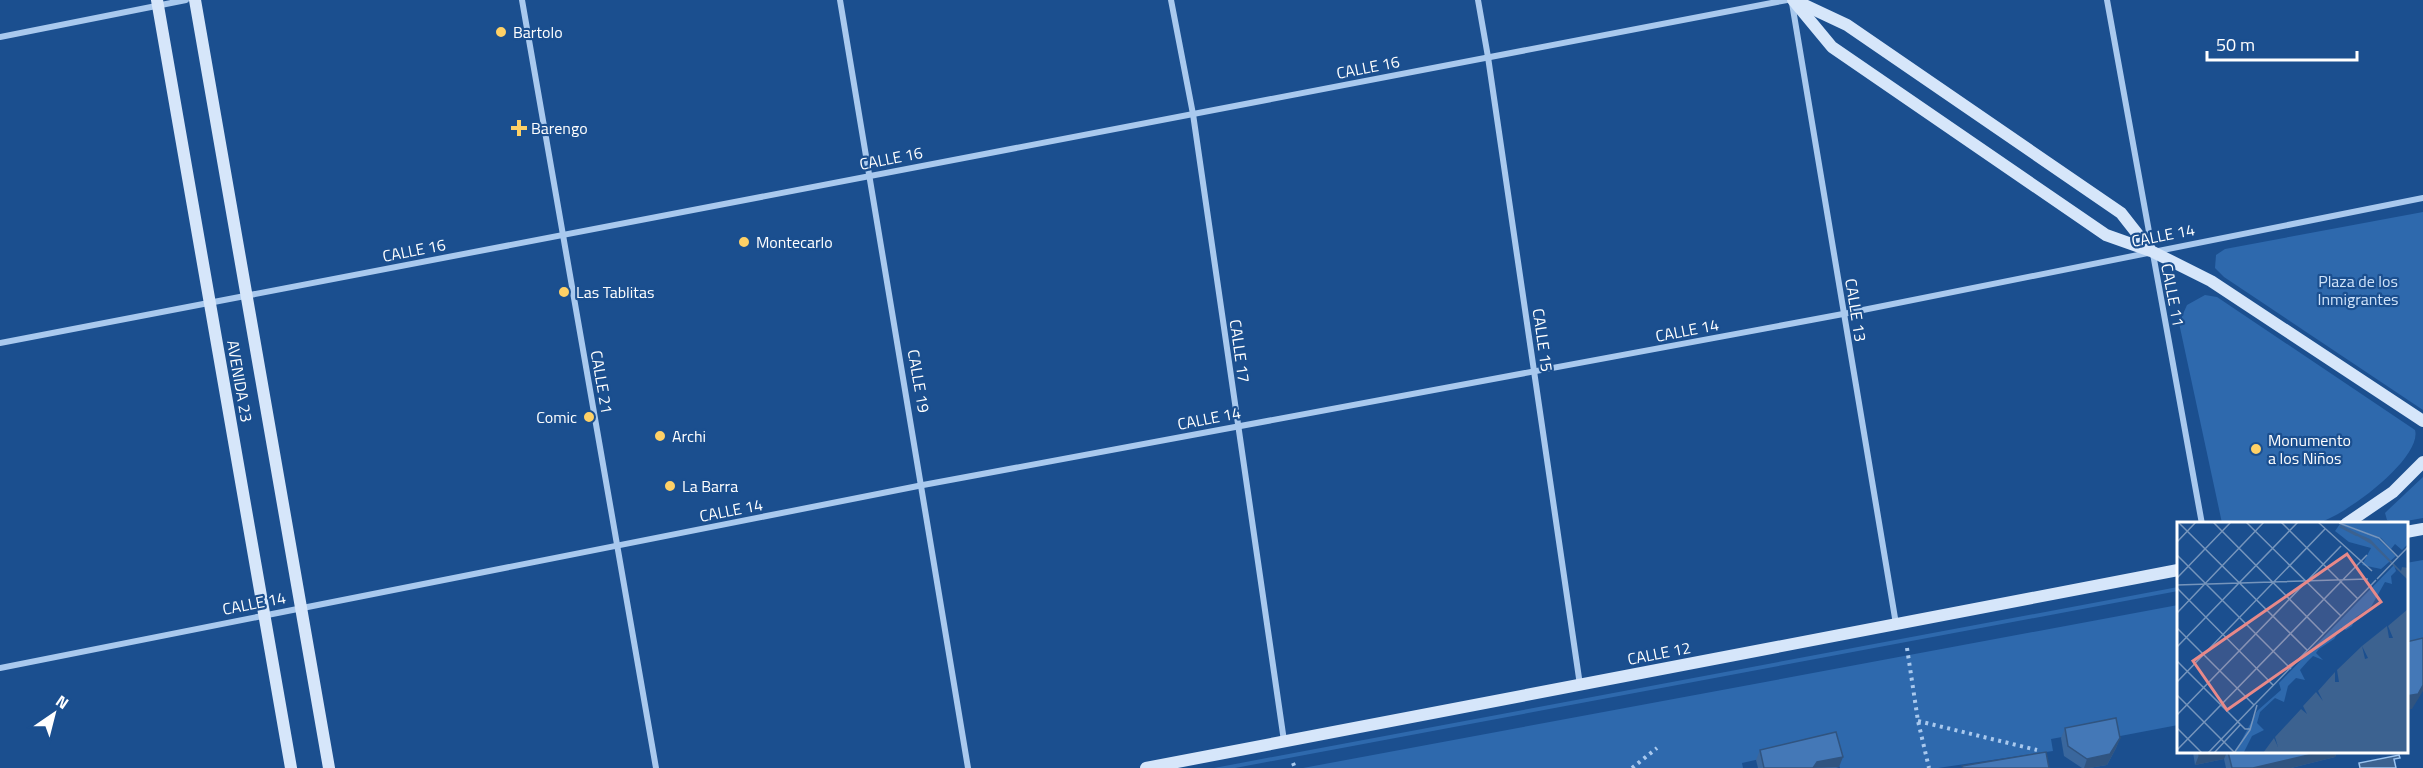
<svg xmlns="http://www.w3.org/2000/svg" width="2423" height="768" viewBox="0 0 2423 768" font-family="'Titillium Web',sans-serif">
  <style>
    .green { fill: #2e69ad }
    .water { fill: #3c6290; stroke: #9cc4f0; stroke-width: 1.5 }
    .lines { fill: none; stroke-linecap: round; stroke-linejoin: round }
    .path { stroke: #a9c9ee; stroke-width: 4; stroke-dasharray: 3 4.5; stroke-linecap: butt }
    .minor { stroke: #a9c9ee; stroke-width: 6 }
    .secondary { stroke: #d6e6fa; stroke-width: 12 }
    .wall { fill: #3a679d }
    .shaded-wall { fill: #305480 }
    .building { fill: #4478b7; stroke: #305480; stroke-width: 1.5 }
    .poi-dot { fill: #ffd166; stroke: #1b4f8f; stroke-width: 2 }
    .labels { text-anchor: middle; stroke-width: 4.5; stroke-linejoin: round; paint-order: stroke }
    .poi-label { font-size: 16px; fill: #fff; stroke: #1b4f8f; text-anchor: start }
    .street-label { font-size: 16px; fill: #fff; stroke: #1b4f8f }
    .park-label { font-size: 16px; fill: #cfe3fa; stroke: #1b4f8f }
    .inset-river { fill: none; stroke: #3c6290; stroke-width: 3 }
    .inset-road { fill: none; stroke: #7695bc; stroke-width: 1.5 }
    .view { fill: #e88989; fill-opacity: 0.15; stroke: #e88989; stroke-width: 3 }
    .inset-edge { fill: none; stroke: #fff; stroke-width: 3 }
  </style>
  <rect width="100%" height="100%" fill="#1b4f8f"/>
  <!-- green -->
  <g class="green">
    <path d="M2423,212v198l-199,-133 -9,-9 1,-13 9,-6z"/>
    <path d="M2205,295l12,2 198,133c8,29 -76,91 -102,94 -29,3 -61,0 -91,-1l-43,-200 8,-18z"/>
    <path d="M2423,477v41l-28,5 -8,-3 -2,-7 3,-3z"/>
    <path d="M2423,560v92l-17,4v-93z"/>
    <path d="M2178,587v4l-943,177h-21z"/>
    <path d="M2178,605v120l-63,12 -3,-9 -61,11 2,12 -115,17h-98l-8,-25 -90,20 1,5h-440z"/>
  </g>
  <!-- water -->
  <path class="water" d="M2399,755l1,3 -6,1 2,9h-36l-1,-5z"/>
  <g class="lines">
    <!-- path -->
    <g class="path">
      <path d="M1907,648l11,73 11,47"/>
      <path d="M1918,721l119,29"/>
      <path d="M1293,763l2,5"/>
      <path d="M1632,768l25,-20"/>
    </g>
    <!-- minor -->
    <g class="minor">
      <path d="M522,0l134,768"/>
      <path d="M840,0l128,768"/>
      <path d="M1171,0l22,114 91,627"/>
      <path d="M1478,0l10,57 92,628"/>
      <path d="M2107,0l95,524"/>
      <path d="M1792,3l104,621"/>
      <path d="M0,37l186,-37"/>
      <path d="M0,343l1787,-343"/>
      <path d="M0,668l923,-183 920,-171 580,-116"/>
    </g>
    <!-- secondary -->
    <g class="secondary">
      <path d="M157,0l134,768"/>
      <path d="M195,0l134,768"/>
      <path d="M1793,0l39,47 274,188 45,16 60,30 212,140"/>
      <path d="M1796,1l51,24 274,188 29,37"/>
      <path d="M2346,524l47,-32 30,-30"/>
      <path d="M2406,532l17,-3"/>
      <path d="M1146,768l1032,-198"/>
    </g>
  </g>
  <!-- wall -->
  <g class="wall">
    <path d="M2065,728l55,10 -4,10 -9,17 -18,3h-7l-18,-12 -3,-18z"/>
    <path d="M1760,750l83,7 -4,10 -3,1h-78l-2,-8z"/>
    <path d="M2193,752h144l-2,5 -44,11h-65l-2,-9 -29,6z"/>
  </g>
  <!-- shaded-wall -->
  <g class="shaded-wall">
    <path d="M2423,685v6l-11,18 -6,1v-14z"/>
    <path d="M2120,738l-4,10 -9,17 -18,3h-5l3,-9z"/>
    <path d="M2214,752h13l-3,7 -29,6 4,-10z"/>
    <path d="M2321,752h16l-2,5 -44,11h-38z"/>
    <path d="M1843,757l-4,10 -26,1 4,-6z"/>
  </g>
  <!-- building -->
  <g class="building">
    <path d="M2423,638v47l-5,9 -12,2v-54z"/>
    <path d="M2116,718l4,20 -10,16 -23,5 -19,-13 -3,-18z"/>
    <path d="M1836,732l7,25 -26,5 -4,6h-49l-4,-18z"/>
    <path d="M2046,752l3,16h-86l-1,-2z"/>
    <path d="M2198,752h16l-15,3z"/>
    <path d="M2228,752h93l-68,16h-21z"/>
  </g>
  <!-- markers -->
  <g class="poi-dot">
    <circle cx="501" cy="32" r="6"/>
    <path d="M516 119h6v6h6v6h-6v6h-6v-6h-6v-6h6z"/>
    <circle cx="744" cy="242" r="6"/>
    <circle cx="564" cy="292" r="6"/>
    <circle cx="589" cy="417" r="6"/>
    <circle cx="660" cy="436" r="6"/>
    <circle cx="2256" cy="449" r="6"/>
    <circle cx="670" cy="486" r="6"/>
  </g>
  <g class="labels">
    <!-- poi labels -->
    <g class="poi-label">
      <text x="513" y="38">Bartolo</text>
      <text x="531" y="134">Barengo</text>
      <text x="756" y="248">Montecarlo</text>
      <text x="576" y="298">Las Tablitas</text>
      <text x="577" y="423" text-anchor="end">Comic</text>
      <text x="672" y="442">Archi</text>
      <text x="2268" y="446">Monumento<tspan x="2268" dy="18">a los Niños</tspan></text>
      <text x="682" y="492">La Barra</text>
    </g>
    <!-- street labels -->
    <g class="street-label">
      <text transform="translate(1368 67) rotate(-11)" y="6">CALLE 16</text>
      <text transform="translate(891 158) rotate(-11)" y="6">CALLE 16</text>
      <text transform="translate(2163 235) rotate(-11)" y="6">CALLE 14</text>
      <text transform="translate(414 250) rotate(-11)" y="6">CALLE 16</text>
      <text transform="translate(2173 295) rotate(79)" y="6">CALLE 11</text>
      <text transform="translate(1856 310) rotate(81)" y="6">CALLE 13</text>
      <text transform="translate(1687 330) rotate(-11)" y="6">CALLE 14</text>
      <text transform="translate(1543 340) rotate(82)" y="6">CALLE 15</text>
      <text transform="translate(1240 351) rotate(82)" y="6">CALLE 17</text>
      <text transform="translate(240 381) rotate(80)" y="6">AVENIDA 23</text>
      <text transform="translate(919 381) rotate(80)" y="6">CALLE 19</text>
      <text transform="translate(602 382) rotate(80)" y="6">CALLE 21</text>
      <text transform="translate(1209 418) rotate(-11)" y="6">CALLE 14</text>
      <text transform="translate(731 510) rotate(-11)" y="6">CALLE 14</text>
      <text transform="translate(254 603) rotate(-11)" y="6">CALLE 14</text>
      <text transform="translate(1659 653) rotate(-11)" y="6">CALLE 12</text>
    </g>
    <!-- park labels -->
    <g class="park-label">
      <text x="2358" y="287">Plaza de los<tspan x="2358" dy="18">Inmigrantes</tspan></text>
    </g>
  </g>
  <!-- overview -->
  <g transform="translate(2177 522)">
    <rect width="231" height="231" fill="#1b4f8f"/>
    <path d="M231,0v22l-6,6 -7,-6 -4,5 -10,-11 -41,-15zM163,2l36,13 20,19 -15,13 -19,-4 9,-17 -22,-6 -14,-11zM217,43l2,6 -5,5 1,8 -7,-2 -14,25 -15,10 -4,9 -6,4 -4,-3 -8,12 -15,10 -3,4 7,7 -10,-4 -5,5 -8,9 5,10 -9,-2 -8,8 -4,16 -9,-4 -15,14 -3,11 7,7 -12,6 -8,16 -9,1 22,-42 24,-21 -2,-7z" fill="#2e69ad"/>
    <path d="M163,4l30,13 31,32 1,-4 6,1v12l-37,-36zM231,87v144h-145l11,-15 4,9 -3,-10 26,-28 6,5 -4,-8 13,-14 7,9 -5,-10 17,-19v10h4l-2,-12 25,-24 3,13 3,-1 -6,-12 25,-20 2,12h4l-5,-12z" fill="#3c6290"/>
    <path class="inset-river" d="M163,4l17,9"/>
    <path class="inset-road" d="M1,0l129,128M36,0l111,112M69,0l95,94M104,0l77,77M141,0l54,49M162,1l40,15 19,19M0,20l19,-20M0,33l114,114M0,56l54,-56M200,57l31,-32M0,63l191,-6M0,66l96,97M0,91l87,-91M0,106l77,77 2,-2M0,125l121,-125M0,139l68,68h5M0,160l148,-153M0,173l57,57M79,181l120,-123M0,193l164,-169M0,206l25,25M0,228l190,-195M31,231l46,-48M37,231l26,-28M57,231l16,-23 7,-25"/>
    <path class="view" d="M170,32l34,48 -154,108 -34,-49z"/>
    <rect width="231" height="231" class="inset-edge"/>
  </g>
  <!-- north arrow -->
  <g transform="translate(54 714) rotate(35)" stroke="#1b4f8f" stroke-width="4.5" paint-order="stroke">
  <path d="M0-4.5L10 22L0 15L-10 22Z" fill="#ffffff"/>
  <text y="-9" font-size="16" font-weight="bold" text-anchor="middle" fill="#ffffff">N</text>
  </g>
  <!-- scale -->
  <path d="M2207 51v9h150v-9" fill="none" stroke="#ffffff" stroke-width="3"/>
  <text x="2216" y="51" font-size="18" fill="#ffffff" stroke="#1b4f8f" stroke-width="4.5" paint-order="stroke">50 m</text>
</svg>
